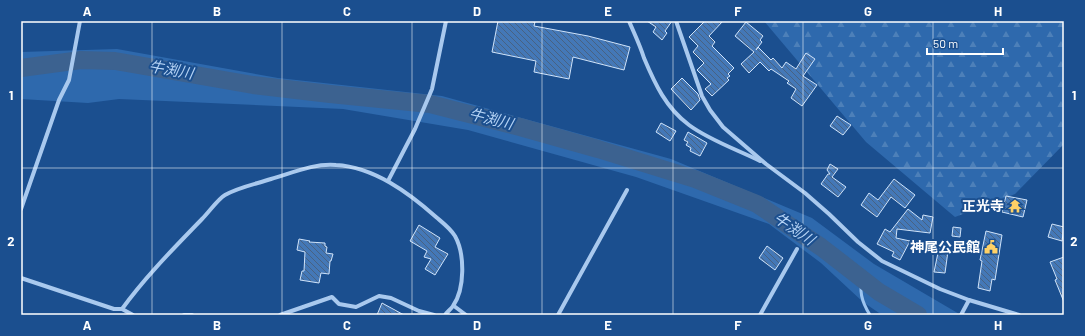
<svg xmlns="http://www.w3.org/2000/svg" width="1085" height="336" viewBox="0 0 1085 336" font-family="Barlow,'Noto Sans JP',sans-serif">
  <style>
    .green { fill: #2e69ad }
    .forest { fill: url(#forest-firs) }
    .lines { fill: none; stroke-linecap: round; stroke-linejoin: round }
    .stream { stroke: #9cc4f0; stroke-width: 3 }
    .river { stroke: #3c6290; stroke-width: 18 }
    .building { fill: url(#building-back-hatch); stroke: #cfe3fa }
    .minor { stroke: #a9c9ee; stroke-width: 4 }
    .grid { fill: none; stroke: #fff; stroke-width: 1; stroke-opacity: 0.55 }
    .labels { text-anchor: middle; stroke-width: 4; stroke-linejoin: round; paint-order: stroke }
    .poi-label { font-size: 14px; font-weight: bold; fill: #fff; stroke: #1b4f8f; text-anchor: end }
    .water-label { font-size: 15px; font-style: italic; fill: #b5d3f5; stroke: #1b4f8f }
    .neatline { fill: none; stroke: #fff; stroke-width: 1.5 }
    .grid-label { font-size: 13px; text-anchor: middle; font-weight: bold; fill: #fff }
  </style>
  <defs>
    <pattern id="forest-firs" width="22" height="20" patternUnits="userSpaceOnUse"><rect width="22" height="20" fill="#2e69ad"/><path d="M5 1l3.5 6h-7zM16 11l3.5 6h-7z" fill="#4d80b9"/></pattern>
    <pattern id="building-back-hatch" width="6" height="6" patternUnits="userSpaceOnUse"><rect width="6" height="6" fill="#4478b7"/><path d="M-1 5l2 2M0 0l6 6M5-1l2 2" fill="none" stroke="#486282"/></pattern>
  </defs>
  <rect width="100%" height="100%" fill="#1b4f8f"/>
  <!-- green -->
  <path class="green" d="M117,49l161,29 164,18 229,63 141,59 62,46 87,51h-79l-19,-13 -42,-39 -52,-39 -133,-47 -168,-47 -125,-21 -224,-10 -31,4 -67,-4v-47z"/>
  <!-- forest -->
  <path class="forest" d="M764,21h300v123l-49,50 -60,23 -89,-75z"/>
  <g class="lines">
    <!-- stream -->
    <path class="stream" d="M863,279c-5,12 0,25 7,36"/>
    <!-- river -->
    <path class="river" d="M21,68l60,-8 34,1 138,24 77,9 100,10 90,23 78,22 97,30 62,25 64,43 58,45 39,23"/>
  </g>
  <!-- building -->
  <g class="building">
    <path d="M498,21h30l7,1 -1,4 54,10 42,11 -6,23 -51,-13 -4,22 -35,-7 2,-11 -44,-9z"/>
    <path d="M647,21h25l-7,10 2,2 -5,7 -9,-8 3,-5z"/>
    <path d="M705,21h18l-14,15 6,6 -3,4 22,22 -6,6 2,2 -3,2 2,2 -17,16 -7,-7 6,-5 -14,-14 7,-7 -11,-11 5,-6 -9,-9z"/>
    <path d="M746,22l17,14 -3,4 2,2 -6,8 2,-3 13,13 2,-2 9,10 4,-6 10,7 10,-16 9,6 -12,17 14,9 -15,21 -11,-8 5,-9 -9,-6 2,-2 -18,-12 -2,2 -9,-9 -11,11 -8,-9 13,-12 -19,-16z"/>
    <path d="M682,78l16,16 2,6 -9,10 -20,-21z"/>
    <path d="M837,116l14,9 -8,10 -13,-9z"/>
    <path d="M661,123l15,8 -6,10 -14,-9z"/>
    <path d="M688,132l19,11 -7,13 -10,-5 1,-3 -5,-3 2,-3 -4,-2z"/>
    <path d="M830,164l8,5 -6,8 14,10 -8,10 -17,-13 7,-10h2l-3,-4z"/>
    <path d="M894,179l21,16 -10,13 -14,-11 -14,20 -16,-12 8,-12 9,7z"/>
    <path d="M1006,196l21,4 -4,17 -21,-5z"/>
    <path d="M908,209l14,11 1,-5 10,2 -3,16 -33,-4 -1,9 14,3 -10,19 -8,-4 2,-4 -17,-8 8,-15 5,3z"/>
    <path d="M1052,224l12,3 -2,14 -14,-4z"/>
    <path d="M419,225l21,13 -5,9 13,7 -13,21 -10,-6 6,-10 -7,-2 3,-6 -17,-10z"/>
    <path d="M953,227l8,1 -1,9 -8,-1z"/>
    <path d="M986,231l16,4 -7,45 -3,-1 -2,12 -12,-3 4,-27 -2,-1z"/>
    <path d="M299,239l11,2 -1,1 16,1v3l2,1 -1,6 7,1 -2,7h-1l-1,13 -8,-1 -2,10 -19,-3 2,-9h2l1,-19 -8,-2z"/>
    <path d="M767,246l16,12 -8,12 -16,-12z"/>
    <path d="M939,248l9,3 -3,22 -11,-1z"/>
    <path d="M1064,257v45l-9,-22 2,-1 -7,-17z"/>
    <path d="M382,303l22,12h-27z"/>
  </g>
  <g class="lines">
    <!-- minor -->
    <g class="minor">
      <path d="M629,21c5,12 11,24 15,37 11,26 22,50 45,67 20,15 49,25 71,36"/>
      <path d="M676,21l26,75 8,14 13,17 43,37 39,29 24,21 29,28 24,19 58,28 29,11 50,15"/>
      <path d="M388,181l27,-52 17,-40 14,-68"/>
      <path d="M21,209l38,-109 10,-20 11,-59"/>
      <path d="M21,278l93,31h8l11,6"/>
      <path d="M454,306l12,9"/>
      <path d="M122,309c23,-32 53,-62 80,-90 7,-7 16,-20 23,-24 14,-8 31,-11 46,-16 21,-6 43,-16 65,-14 38,2 73,28 100,52 7,6 14,11 19,19 10,18 10,53 -2,70 -2,3 -6,6 -8,9"/>
      <path d="M184,315h8"/>
      <path d="M280,315l52,-18 7,7 17,3 23,-11 12,2 28,13 15,4"/>
      <path d="M558,315l69,-125"/>
      <path d="M760,315l37,-66"/>
      <path d="M961,315l8,-15"/>
    </g>
  </g>
  <!-- grid -->
  <path class="grid" d="M152,21v294M282,21v294M412,21v294M542,21v294M673,21v294M803,21v294M933,21v294M21,168h1043"/>
  <!-- icons -->
  <defs>
    <g id="temple-bare" transform="scale(1.08)"><path d="M0-6L5-2H3V0L6.5 2.5H4V6H1.5V3h-3V6H-4V2.5H-6.5L-3 0V-2H-5Z" fill="#ffd166" stroke="#1b4f8f" stroke-width="2.5" paint-order="stroke"/></g>
    <g id="civic-bare" transform="scale(1.08)"><path d="M-.6-6.5H3V-4.5H.6V-3L4-1V1h2V6H-6V1h2V-1L-.6-3ZM-1.2 2.5V6h2.4V2.5Z" fill="#ffd166" stroke="#1b4f8f" stroke-width="2.5" paint-order="stroke"/></g>
  </defs>
  <g fill-rule="evenodd">
    <use href="#temple-bare" x="1015" y="206"/>
    <use href="#civic-bare" x="991" y="247"/>
  </g>
  <g class="labels">
    <!-- poi labels -->
    <g class="poi-label">
      <text x="1004" y="211">正光寺</text>
      <text x="980" y="252">神尾公民館</text>
    </g>
    <!-- water labels -->
    <g class="water-label">
      <text transform="translate(171 70) rotate(10)" y="5">牛渕川</text>
      <text transform="translate(491 119) rotate(14)" y="5">牛渕川</text>
      <text transform="translate(794 229) rotate(34)" y="5">牛渕川</text>
    </g>
  </g>
  <!-- border -->
  <rect width="1085" height="336" fill="none" stroke="#1b4f8f" stroke-width="44"/>
  <!-- scale -->
  <path d="M927 48v6h76v-6" fill="none" stroke="#ffffff" stroke-width="2"/>
  <text x="933" y="48" font-size="12" fill="#ffffff" stroke="#1b4f8f" stroke-width="3" paint-order="stroke">50 m</text>
  <rect x="22" y="22" width="1041" height="292" class="neatline"/>
  <g class="grid-label">
    <text x="87" y="16">A</text>
    <text x="217" y="16">B</text>
    <text x="347" y="16">C</text>
    <text x="477" y="16">D</text>
    <text x="608" y="16">E</text>
    <text x="738" y="16">F</text>
    <text x="868" y="16">G</text>
    <text x="998" y="16">H</text>
    <text x="11" y="100">1</text>
    <text x="1074" y="100">1</text>
    <text x="11" y="246">2</text>
    <text x="1074" y="246">2</text>
    <text x="87" y="330">A</text>
    <text x="217" y="330">B</text>
    <text x="347" y="330">C</text>
    <text x="477" y="330">D</text>
    <text x="608" y="330">E</text>
    <text x="738" y="330">F</text>
    <text x="868" y="330">G</text>
    <text x="998" y="330">H</text>
  </g>
</svg>
